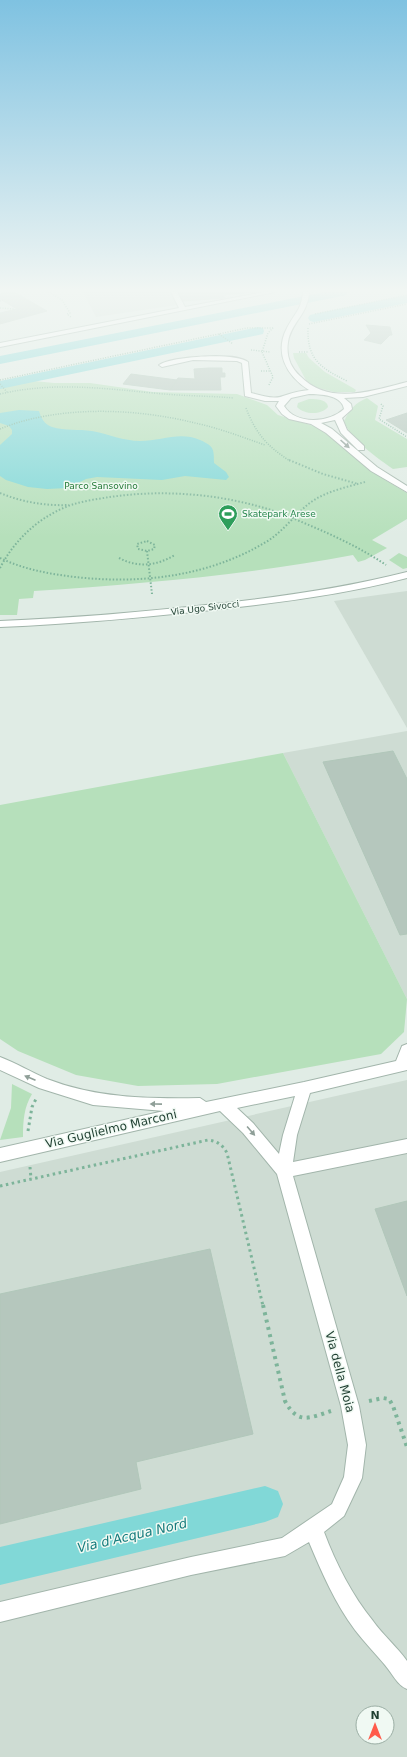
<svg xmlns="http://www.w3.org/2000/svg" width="407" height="1757" viewBox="0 0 407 1757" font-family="'DejaVu Sans',sans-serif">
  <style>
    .built { fill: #cedcd3; fill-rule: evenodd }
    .green { fill: #b6e0bb }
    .water { fill: #81d8d7 }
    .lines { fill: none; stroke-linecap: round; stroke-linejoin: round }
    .canal { fill: #81d8d7; fill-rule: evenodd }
    .building { fill: #b5c7bd; stroke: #b1c7ba }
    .minor-casing { stroke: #a2b5ab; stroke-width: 2 }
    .path-far3 { stroke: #7db49a; stroke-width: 1.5; stroke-dasharray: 1 1.5; stroke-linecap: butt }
    .path-far2 { stroke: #7db49a; stroke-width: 2; stroke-dasharray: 1.5 2; stroke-linecap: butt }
    .path-far1 { stroke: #7db49a; stroke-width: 3; stroke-dasharray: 2.5 3.5; stroke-linecap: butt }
    .path { stroke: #7db49a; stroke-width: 4; stroke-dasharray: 3 4.5; stroke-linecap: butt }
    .minor { fill: #fff; fill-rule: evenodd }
    .oneway { fill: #8f9f98 }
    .labels { text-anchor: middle; stroke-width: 3; stroke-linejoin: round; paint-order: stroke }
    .far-park-label { font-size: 9px; fill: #247a38; stroke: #f0f9f3 }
    .far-leisure-label { font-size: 9px; fill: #27864d; stroke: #f0f9f3; text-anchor: start }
    .far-street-label { font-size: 9px; fill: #1f3f31; stroke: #f0f9f3 }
    .near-street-label { font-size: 12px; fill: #1f3f31; stroke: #f0f9f3 }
    .near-water-label { font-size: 13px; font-style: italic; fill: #137a7b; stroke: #f0f9f3 }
  </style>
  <rect width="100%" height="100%" fill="#e0ece5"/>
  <!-- built -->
  <g class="built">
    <path d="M83,292h87l7,13 -81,12z"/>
    <path d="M407,591v137l-73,-127z"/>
    <path d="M407,731v268l-124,-246z"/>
    <path d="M407,1080v677h-407v-585zM363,1713h24v24h-24z"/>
  </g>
  <!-- green -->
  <g class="green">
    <path d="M293,353h13l3,5 16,14 28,16 3,2 -1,2h-21l-19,-5 -8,-5 -13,-24z"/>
    <path d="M34,381l20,2h36l63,9 84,2 30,11 11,10 39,12 16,10 23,22 24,18 27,16v26l-35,21 15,8 -22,12 -7,2 -5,-7c-106,20 -212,29 -319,36l-1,7 -14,1 -2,16h-17v-227z"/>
    <path d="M367,398l11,8 -3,14 32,19v28l-14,2 -3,-2c-15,-11 -40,-28 -46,-46 6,-12 11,-18 23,-23z"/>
    <path d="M309,399c7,0 18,0 19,8 -7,8 -23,8 -31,0l1,-4z"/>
    <path d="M399,553l8,4v11l-4,1 -14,-9z"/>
    <path d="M283,753l124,246 -3,33 -23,22 -164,30 -79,2 -62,-11 -58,-24 -18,-12v-234z"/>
    <path d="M12,1084l20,10c-8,13 -9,27 -9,43l-23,3 11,-32z"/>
  </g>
  <!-- water -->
  <path class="water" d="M19,410l20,1c2,7 5,13 13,16 13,4 27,2 40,4 16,3 32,10 48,10 21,0 40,-10 60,-1 14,6 14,9 14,23l12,9 3,5 -3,3 -41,-4 -23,4 -65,-3 -11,2 -18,9 -21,1 -19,-2 -22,-7 -6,-4v-31l12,-11v-4l-3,-4 -9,-3v-10z"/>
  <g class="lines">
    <!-- canal -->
    <g class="canal">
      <path d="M325,292h23l-2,3 -4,1 -342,68v-8z"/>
      <path d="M407,295v8l-93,19 -4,-1 -2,-3 2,-3 4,-1z"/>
      <path d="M258,327l5,1 1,3 -1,3 -263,55v-8z"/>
      <path d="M265,1486l13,5 5,13 -5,13 -13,5 -265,63v-38z"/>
    </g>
  </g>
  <!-- building -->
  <g class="building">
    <path d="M10,292h4l33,19 -47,13v-11l17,-4 -17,-10v-5z"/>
    <path d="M178,292h77l-32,3 2,3 -42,3z"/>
    <path d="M366,325l24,2 2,8h-2l-9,9 -17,-4 7,-7z"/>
    <path d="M209,368h13v5h3v4h-5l1,13h-51l8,-12 17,1 -1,-10z"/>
    <path d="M131,374l46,6 -7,10 -47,-6z"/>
    <path d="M407,413v20l-21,-13z"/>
    <path d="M393,751l14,28v155l-7,1 -77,-173z"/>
    <path d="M407,1201v95l-32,-87z"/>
    <path d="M210,1249l43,185 -117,28 5,27 -141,35v-230z"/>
  </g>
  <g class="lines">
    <!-- minor casing -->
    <g class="minor-casing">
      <g id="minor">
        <path d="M171,292h6l8,15 79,-15h11l-275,55v-4l179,-35z"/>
        <path d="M303,292h6c-1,23 -18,30 -21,50 -2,13 2,25 12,34 29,30 71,15 107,6v4l-44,11 -19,1 7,6 1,5 -10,9 5,12 17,16v4h-6l-17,-17 -6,-13 -14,3 11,6 45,38 30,19v6l-36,-21 -45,-38 -15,-9 -22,-5 -7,-5 -6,-8 3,-5h-14l-20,-5 -3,-33 -5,-2 -44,-1 -31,7 -3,-2c12,-9 77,-13 89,-3l3,31c10,2 23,7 32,3 9,-3 16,-5 26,-6 -23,-14 -35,-38 -22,-62 7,-14 15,-19 16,-36zM309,394c11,0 33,1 35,15 -15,14 -48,16 -60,-3l7,-8z"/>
        <path d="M407,572v6c-61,16 -123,24 -186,31 -73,8 -147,15 -221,18v-6c72,-3 144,-9 215,-17 65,-7 129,-16 192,-32z"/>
        <path d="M407,1044v26l-97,23 -13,42 -4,27 114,-23v14l-114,23 66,230 7,39 -4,33 -18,38 -20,16c12,32 28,63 49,89 10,14 24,26 34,40v28c-10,-4 -15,-16 -22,-24 -10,-12 -21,-23 -30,-35 -20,-27 -33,-57 -46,-88l-24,14 -94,19 -191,47v-20l191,-45 91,-19 50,-34 12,-27 4,-32 -7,-39 -64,-232 -34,-41 -23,-22 -220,51v-14l164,-37 -71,-6 -54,-17 -39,-18v-13c16,6 31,15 47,22 49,19 101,20 153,19l6,4 98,-20 92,-21 6,-15zM295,1096l-12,39 -4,19 -26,-31 -16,-15z"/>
      </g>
    </g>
    <!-- path-far3 -->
    <g class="path-far3">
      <path d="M49,292l13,8 8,13 -3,1 4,3"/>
      <path d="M0,301l3,-1"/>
      <path d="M0,308l15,1"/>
      <path d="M315,314l92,-19"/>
      <path d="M309,324l98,-20"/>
      <path d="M308,328c-1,32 13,40 39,53"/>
      <path d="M219,334l14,10"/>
      <path d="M251,350l19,2"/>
      <path d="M299,352h10"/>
      <path d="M261,371h9"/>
      <path d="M0,380l247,-52h27"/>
      <path d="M0,384l7,8"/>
      <path d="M269,385l4,-8 -11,-25 6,-19 5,-5"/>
      <path d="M0,394c56,-13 107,-5 164,0 23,2 47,2 70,4"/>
      <path d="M381,404l2,2 -4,13 28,18"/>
      <path d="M246,408c10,26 21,38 44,53"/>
      <path d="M0,429c58,-24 135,-21 195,-6 24,5 47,14 70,22"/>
    </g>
    <!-- path-far2 -->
    <g class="path-far2">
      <path d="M289,460l34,14 35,10"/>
      <path d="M0,493c22,9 45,13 69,12"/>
      <path d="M147,541l8,4 -1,4 -7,2 -9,-2 -1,-5z"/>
      <path d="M147,551l5,43"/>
      <path d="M0,558c21,10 44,15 67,18 68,9 139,2 199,-34 18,-11 29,-28 45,-40 16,-11 36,-15 54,-20"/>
      <path d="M119,558c19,10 37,8 56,-3"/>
      <path d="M0,568c15,-29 40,-52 71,-63 12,-4 26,-6 39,-8 55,-8 114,-3 167,15 7,2 13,5 20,8 31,13 61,26 89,45"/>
    </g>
    <!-- path-far1 -->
    <g class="path-far1">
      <path d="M28,1131l4,-24 4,-8"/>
      <path d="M30,1167l1,12"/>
      <path d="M0,1186l208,-46c9,1 15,5 19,13l36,153"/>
    </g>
    <!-- path -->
    <g class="path">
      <path d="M263,1305l22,96c13,24 24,17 46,10"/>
      <path d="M369,1401l14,-3 6,1 4,7 14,41"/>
    </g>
    <!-- minor -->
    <use href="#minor" class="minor"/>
  </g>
  <!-- one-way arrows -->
  <defs><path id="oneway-solid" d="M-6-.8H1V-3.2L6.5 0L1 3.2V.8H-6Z"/></defs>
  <g class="oneway">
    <use href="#oneway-solid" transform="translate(345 444) rotate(42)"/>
    <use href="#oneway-solid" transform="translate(30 1078) rotate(-157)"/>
    <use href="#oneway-solid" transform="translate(156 1104) rotate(-179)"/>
    <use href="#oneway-solid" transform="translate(251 1131) rotate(49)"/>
  </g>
  <!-- sky -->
  <linearGradient id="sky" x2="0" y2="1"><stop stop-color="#7fc2e1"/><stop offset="0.54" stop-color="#f1f6f3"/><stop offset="1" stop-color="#f1f6f3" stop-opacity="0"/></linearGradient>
  <rect width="407" height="538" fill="url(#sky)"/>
  <!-- icons -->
  <defs>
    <g id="stadium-pin" transform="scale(1)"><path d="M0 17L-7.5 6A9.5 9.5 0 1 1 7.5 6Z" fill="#2e9e5b" stroke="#f0f9f3"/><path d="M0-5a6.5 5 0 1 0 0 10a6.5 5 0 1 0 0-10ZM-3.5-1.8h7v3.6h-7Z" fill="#fff"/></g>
  </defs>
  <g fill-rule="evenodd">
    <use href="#stadium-pin" x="228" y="514"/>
  </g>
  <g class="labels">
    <!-- far-park labels -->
    <g class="far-park-label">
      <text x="101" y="489">Parco Sansovino</text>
    </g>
    <!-- far-leisure labels -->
    <g class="far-leisure-label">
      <text x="242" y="517">Skatepark Arese</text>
    </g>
    <!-- far-street labels -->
    <g class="far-street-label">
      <text transform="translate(205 608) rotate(-7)" y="3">Via Ugo Sivocci</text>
    </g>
    <!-- near-street labels -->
    <g class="near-street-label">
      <text transform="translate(111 1129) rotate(-13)" y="4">Via Guglielmo Marconi</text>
      <text transform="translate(340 1372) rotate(75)" y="4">Via della Moia</text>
    </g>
    <!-- near-water labels -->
    <g class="near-water-label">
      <text transform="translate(132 1535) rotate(-13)" y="5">Via d'Acqua Nord</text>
    </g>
  </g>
  <!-- north arrow -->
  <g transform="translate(375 1725)"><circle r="19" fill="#f0f9f3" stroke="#9cafa5"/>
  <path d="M0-3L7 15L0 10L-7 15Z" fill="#ff5b4b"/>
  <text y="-6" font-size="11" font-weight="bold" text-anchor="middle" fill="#1f3f31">N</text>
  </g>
</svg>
